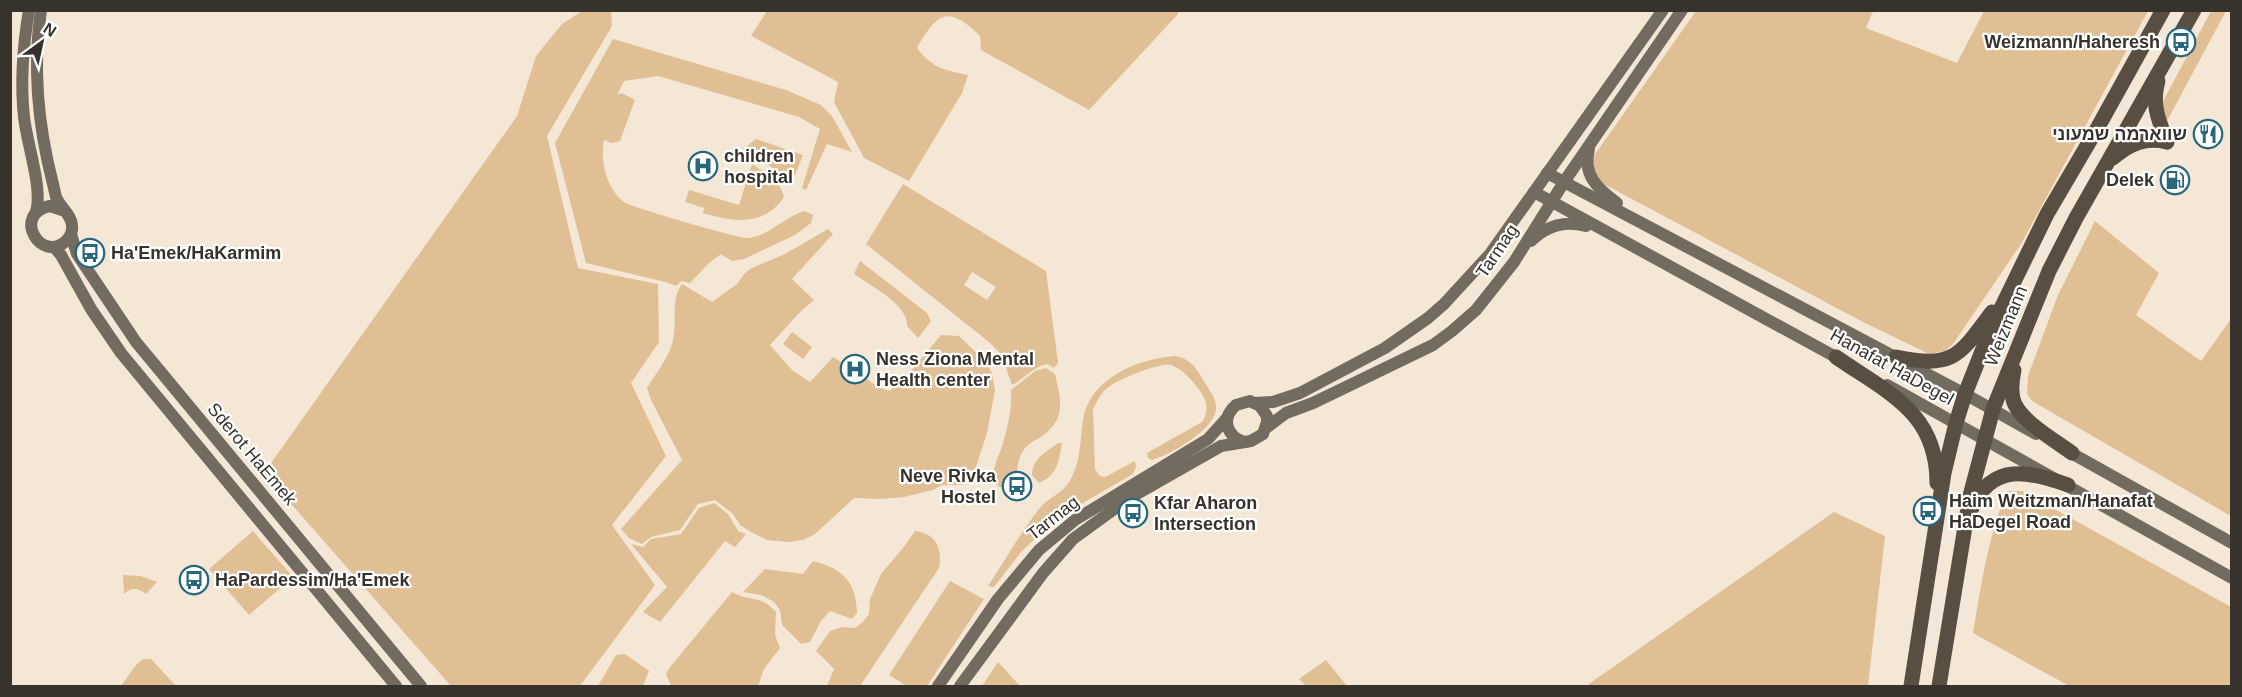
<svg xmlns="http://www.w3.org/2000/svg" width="2242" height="697" viewBox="0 0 2242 697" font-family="Arial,'Noto Sans Hebrew',sans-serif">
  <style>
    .green { fill: #e1bf95; fill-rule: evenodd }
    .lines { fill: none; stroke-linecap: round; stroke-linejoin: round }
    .secondary { stroke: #736a60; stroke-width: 12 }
    .primary { stroke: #584e42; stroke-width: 15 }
    .labels { text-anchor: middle; stroke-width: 4.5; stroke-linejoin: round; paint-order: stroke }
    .poi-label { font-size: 18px; font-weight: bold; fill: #37322b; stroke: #fff; text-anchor: start }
    .street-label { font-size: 18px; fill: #37322b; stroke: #fff }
  </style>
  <rect width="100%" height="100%" fill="#f5e7d6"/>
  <!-- green -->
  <g class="green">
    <path d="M582,11h29l1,15 -65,110 31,132 80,16 1,58 -28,41 35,73 -54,69 43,60 -75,101h-129l-187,-213 253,-357 19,-60 26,-32z"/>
    <path d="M1178,11v3l-89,96 -108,-60 -1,-14c-32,-32 -43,-23 -63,12 15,20 27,22 51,27l-6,18 -53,88 -45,-23 -30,-56 4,-20 -87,-46 16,-25z"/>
    <path d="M1696,11h177l-7,17 91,35 27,-52h164l-127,233 -68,100 -8,7 -16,3 -70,-34 -257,-137 -11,-9v-14z"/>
    <path d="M2211,11h15l-59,110 -7,-14z"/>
    <path d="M613,39l173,51 35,15 11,11 20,36 -25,-8 -21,46 -4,-2 18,-59 -21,-12 -141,-41 -34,5 -7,14 5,-2 13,7 -15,41 -9,2 -7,-3c-4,21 2,48 20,62 6,5 114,36 123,36 21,-1 38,-22 58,-27l8,4 -2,8 -16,12 -51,24 -12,2 -11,-7 -13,10 -18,19 -9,-2 -5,5 -11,-4 -79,-19 -31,-120z"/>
    <path d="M756,139l47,16 -8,20c-11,5 -38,-20 -52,-26z"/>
    <path d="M752,164c13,9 28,16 32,33 -20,30 -51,25 -81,16l1,-5 -19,-6 4,-12 50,15z"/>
    <path d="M903,184l143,87 12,92 -4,5 -7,-4c-15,3 -22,15 -35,21l-11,-31 -12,-12 -123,-98zM972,272l24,15 -9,13 -23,-15z"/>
    <path d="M2095,221l64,52 -23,42 65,46 30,-42v197l-199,-115 -5,-7 1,-18 30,-81z"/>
    <path d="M828,229l5,5 -41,45 22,21 -15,13 -29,32 22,25 18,12 23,-25 47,31 10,3 16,-14 35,-42 18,1 28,27 5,11 3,16 -8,43 -15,46 -8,6h-22l-9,5 -29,7 -24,2 -26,-1 -39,36 -12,6 -14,2 -22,-2 -16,-8 -11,-7 -7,-11 -18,-14 -17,4 -18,26 -29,7 -9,7 -13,-6 -8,-9 61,-69 -31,-60 -4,-12c8,-13 19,-27 24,-41 8,-21 -2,-46 11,-63l30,18 25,-18 8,-11 7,-5 33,-14z"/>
    <path d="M860,261l67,52 4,8 -13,17 -11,-12c2,-21 -36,-40 -53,-52z"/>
    <path d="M792,332l20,15 -9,12 -20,-15z"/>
    <path d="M1175,356c15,3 20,10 27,22 5,9 14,19 14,29 2,21 -46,48 -64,53l-4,-2 -1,-5 55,-31c4,-6 6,-15 3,-22 -4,-11 -23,-33 -35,-35 -13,-2 -49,14 -60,21 -8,5 -13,15 -17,23l2,60 5,7 5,1 30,-16 1,6 -3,7 -64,37 -29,23 -19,18 -27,35 -6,-1c17,-25 32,-53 51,-77 8,-11 23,-15 30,-27 12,-18 11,-42 14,-63 8,-42 55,-60 92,-63z"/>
    <path d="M1046,368l9,6c6,26 12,45 -14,63 -7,4 -14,7 -18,14 -6,9 -6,22 -7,32l-4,4h-12l-7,-5c-1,-13 5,-24 9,-36 6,-19 10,-36 9,-56l24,-19z"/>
    <path d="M1058,443h4c-3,18 -5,33 -23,40l-7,-8c0,-16 14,-23 26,-32z"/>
    <path d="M2007,491h15l209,116v79h-162l-96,-53c8,-47 15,-97 34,-142z"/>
    <path d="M714,503l14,11 10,17 8,3 -11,13 -10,-6 -65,81 -17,-10 24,-25 -36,-43 12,3 8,-8 30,-5 18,-26z"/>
    <path d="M1834,512l51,24 -17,150h-282z"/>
    <path d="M253,531l40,46 -44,38 -40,-46z"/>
    <path d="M915,531c21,2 28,19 24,37l-79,118h-33l7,-17 -18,-18 14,-20 12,-4 13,1 8,-6 6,-8 1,-15 11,-25 22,-26z"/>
    <path d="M813,561c30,8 43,20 44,52l-5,6 -22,-8 -9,10 -11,21 -9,2 -19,-19 -2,-15 -6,-8 -13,-7 -18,-3 22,-23 38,5z"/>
    <path d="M123,575l18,1 16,6 -11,12c-8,-6 -15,-7 -22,0z"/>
    <path d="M950,581l34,18 -57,87h-20l-18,-11z"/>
    <path d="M732,592c18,11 27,1 44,20l-1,23 5,13 -16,21 -6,17h-87l-5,-12 4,-7z"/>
    <path d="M625,654l24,17 -6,15h-45l18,-31z"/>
    <path d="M143,659h8l25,27h-55l15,-21z"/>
    <path d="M1326,660l21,26h-41l-7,-7z"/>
    <path d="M998,662l22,24h-38z"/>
  </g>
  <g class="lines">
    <!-- secondary -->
    <g class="secondary">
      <path d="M29,10c-6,36 -9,71 -5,107 3,28 19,71 12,95"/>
      <path d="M41,10c-9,60 -3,116 12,174 1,4 2,9 3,13 4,10 15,17 16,28 1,6 -2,12 -6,16 -25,23 -55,-27 -16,-35l15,5"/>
      <path d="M1589,149c-7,26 9,40 28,54"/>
      <path d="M1547,173l418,221 71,40"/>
      <path d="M1534,192l309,169"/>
      <path d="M71,234l6,20 59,88 285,344"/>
      <path d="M1531,241c15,-15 34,-21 55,-15"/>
      <path d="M54,247l7,8 30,54 30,44 275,333"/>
      <path d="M1887,385l345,193"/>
      <path d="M1254,403l19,-1 27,-9 85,-45 43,-30 16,-14 46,-50 173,-244"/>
      <path d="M1266,428l20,-15 27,-10 120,-58 19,-14 24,-21 38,-48 50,-80 118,-172"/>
      <path d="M2064,449l168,94"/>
      <path d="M938,686l60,-87 41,-49 36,-30 133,-81 19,-21"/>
      <path d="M960,686l83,-113 30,-34 55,-40 93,-53 30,-5 12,-7 4,-12v-6l-7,-10 -10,-5 -14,4c-15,13 -10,31 8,37"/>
    </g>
    <!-- primary -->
    <g class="primary">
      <path d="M2158,81c-7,23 1,40 9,61"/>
      <path d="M2113,158c17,-15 33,-21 54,-16"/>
      <path d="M1836,357c52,36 101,55 101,126"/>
      <path d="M1896,357c58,12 63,-1 96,-45"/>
      <path d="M2014,370c-2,9 -3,20 -1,29 4,20 43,42 59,54"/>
      <path d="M1972,508c20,-46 57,-37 96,-23"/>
      <path d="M1911,686l33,-213 12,-50 9,-29 25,-63 57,-117 51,-87 65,-117"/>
      <path d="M1939,686l31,-190 23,-87 56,-138 27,-53 118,-208"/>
    </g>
  </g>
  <!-- icons -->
  <defs>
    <g id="bus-ring" transform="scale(1.5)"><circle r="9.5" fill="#fff" stroke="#28677c" stroke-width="1.5"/><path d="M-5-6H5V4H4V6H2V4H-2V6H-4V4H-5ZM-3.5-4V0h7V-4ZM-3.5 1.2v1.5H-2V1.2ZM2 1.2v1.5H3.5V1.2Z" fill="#28677c"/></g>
    <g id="restaurant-ring" transform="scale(1.5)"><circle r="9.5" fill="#fff" stroke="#28677c" stroke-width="1.5"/><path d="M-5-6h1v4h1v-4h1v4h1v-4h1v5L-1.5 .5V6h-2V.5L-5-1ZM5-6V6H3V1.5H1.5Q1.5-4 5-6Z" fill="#28677c"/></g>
    <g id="hospital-ring" transform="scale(1.5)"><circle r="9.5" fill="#fff" stroke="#28677c" stroke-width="1.5"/><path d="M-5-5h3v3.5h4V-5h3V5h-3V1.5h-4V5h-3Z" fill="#28677c"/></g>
    <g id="fuel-ring" transform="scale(1.5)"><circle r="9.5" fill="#fff" stroke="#28677c" stroke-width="1.5"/><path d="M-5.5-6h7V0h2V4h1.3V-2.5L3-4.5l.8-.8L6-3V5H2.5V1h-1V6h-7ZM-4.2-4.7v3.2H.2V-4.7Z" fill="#28677c"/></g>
  </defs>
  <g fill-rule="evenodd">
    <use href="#bus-ring" x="2181" y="42"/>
    <use href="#restaurant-ring" x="2208" y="134"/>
    <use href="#hospital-ring" x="703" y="166"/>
    <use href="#fuel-ring" x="2175" y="180"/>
    <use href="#bus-ring" x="90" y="253"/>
    <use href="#hospital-ring" x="855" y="369"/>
    <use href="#bus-ring" x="1017" y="486"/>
    <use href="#bus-ring" x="1928" y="511"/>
    <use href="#bus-ring" x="1133" y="513"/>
    <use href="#bus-ring" x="194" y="580"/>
  </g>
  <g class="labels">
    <!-- poi labels -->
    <g class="poi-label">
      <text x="2160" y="48" text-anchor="end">Weizmann/Haheresh</text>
      <text x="2187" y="140" text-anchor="end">שווארמה שמעוני</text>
      <text x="724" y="162">children<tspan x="724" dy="21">hospital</tspan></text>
      <text x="2154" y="186" text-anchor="end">Delek</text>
      <text x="111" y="259">Ha'Emek/HaKarmim</text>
      <text x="876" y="365">Ness Ziona Mental<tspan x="876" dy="21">Health center</tspan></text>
      <text x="996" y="482" text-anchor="end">Neve Rivka<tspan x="996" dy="21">Hostel</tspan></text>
      <text x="1949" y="507">Haim Weitzman/Hanafat<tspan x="1949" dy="21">HaDegel Road</tspan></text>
      <text x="1154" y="509">Kfar Aharon<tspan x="1154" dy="21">Intersection</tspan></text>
      <text x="215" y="586">HaPardessim/Ha'Emek</text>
    </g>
    <!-- street labels -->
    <g class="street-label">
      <text transform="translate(1497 251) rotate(-56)" y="6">Tarmag</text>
      <text transform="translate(2006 326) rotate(-68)" y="6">Weizmann</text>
      <text transform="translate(1892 367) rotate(29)" y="6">Hanafat HaDegel</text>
      <text transform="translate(252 454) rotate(50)" y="6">Sderot HaEmek</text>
      <text transform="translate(1053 518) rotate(-38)" y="6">Tarmag</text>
    </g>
  </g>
  <!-- border -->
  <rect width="2242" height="697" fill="none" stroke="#37322b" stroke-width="24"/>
  <!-- north arrow -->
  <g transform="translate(42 42) rotate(33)" stroke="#ffffff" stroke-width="4.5" paint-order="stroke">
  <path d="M0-4.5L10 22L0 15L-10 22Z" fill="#37322b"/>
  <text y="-9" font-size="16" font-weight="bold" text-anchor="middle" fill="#37322b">N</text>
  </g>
</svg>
